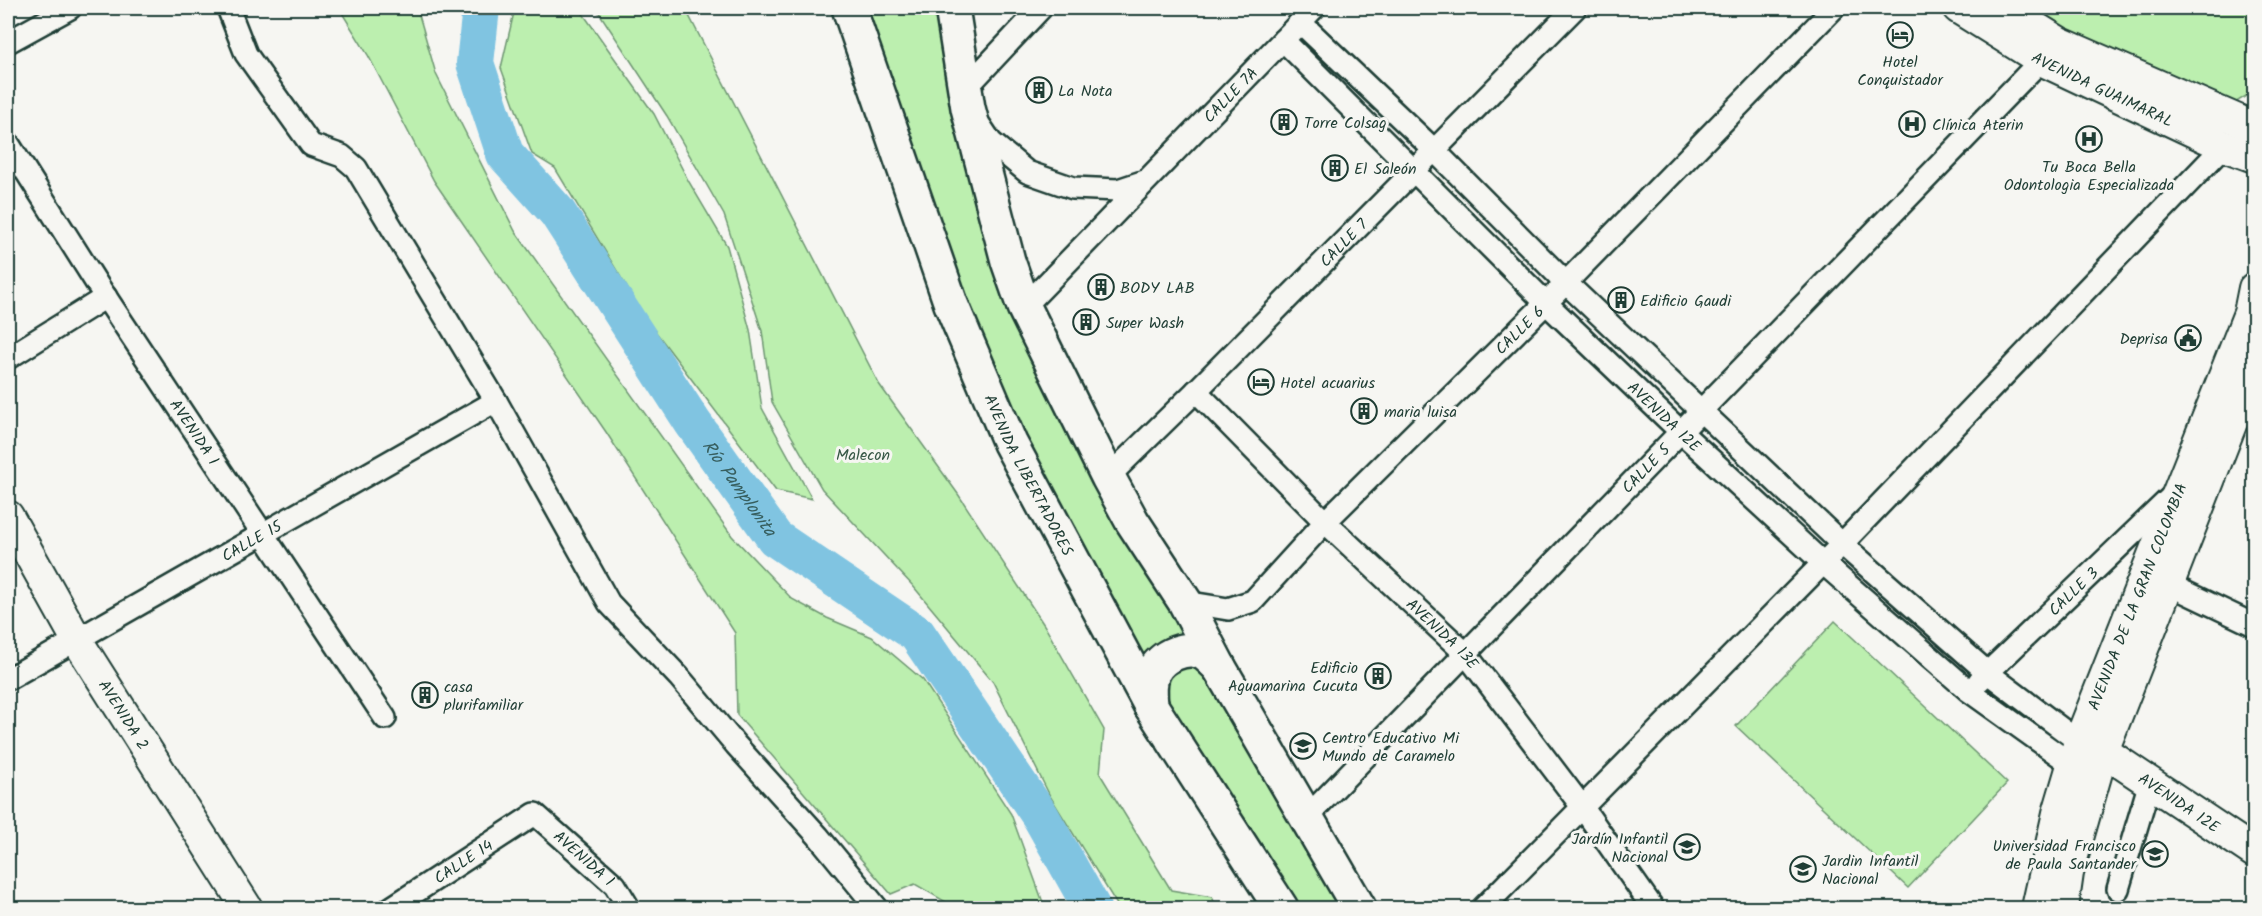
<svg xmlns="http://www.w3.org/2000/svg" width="2262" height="916" font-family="Kalam,sans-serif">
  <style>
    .green { fill: #bcefaf; stroke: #6e9672; stroke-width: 1.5 }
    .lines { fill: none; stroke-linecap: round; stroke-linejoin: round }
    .river { stroke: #80c4e1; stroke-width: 38 }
    .street-casing { stroke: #1f3d34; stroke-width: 26 }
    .secondary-casing { stroke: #1f3d34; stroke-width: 34 }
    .primary-casing { stroke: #1f3d34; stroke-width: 38 }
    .street { stroke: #f6f6f2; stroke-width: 21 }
    .secondary { stroke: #f6f6f2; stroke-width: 30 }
    .primary { stroke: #f6f6f2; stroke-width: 33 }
    .labels { text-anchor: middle; stroke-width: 6; stroke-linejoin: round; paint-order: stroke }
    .poi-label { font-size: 16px; fill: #1f3d34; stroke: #f6f6f2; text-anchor: start }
    .street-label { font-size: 16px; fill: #1f3d34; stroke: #f6f6f2 }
    .park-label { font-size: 16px; fill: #375846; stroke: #f6f6f2 }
    .water-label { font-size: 18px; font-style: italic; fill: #375f5f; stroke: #f6f6f2 }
  </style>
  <rect width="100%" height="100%" fill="#f6f6f2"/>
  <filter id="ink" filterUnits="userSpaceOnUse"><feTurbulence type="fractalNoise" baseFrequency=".0167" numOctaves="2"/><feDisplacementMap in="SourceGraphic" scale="12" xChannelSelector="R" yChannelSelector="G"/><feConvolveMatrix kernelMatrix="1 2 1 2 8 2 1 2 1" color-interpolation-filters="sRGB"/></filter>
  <g filter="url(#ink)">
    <path class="green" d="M339,8H417L436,74L515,231L732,536L792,599L827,618L872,637L923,680L1011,814L1045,908H956L915,884L891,894L737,715L735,633L606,432L434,181L368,55Z
      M515,8H579L654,114L689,182L727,246L750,330L762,408L812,499L776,491L646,319L555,168L532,154L501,68Z
      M596,8H685L879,384L958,494L1044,625L1104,730L1100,774L1171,890L1212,897L1217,908H1119L1050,796L993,682L913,586L822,489L772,402L762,331L724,215L667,116Z
      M854,8H943L1019,308L1205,650L1148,673L1015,442Z
      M2031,8H2254V91L2227,108L2075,36Z
      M1835,621L2007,783L1908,888L1736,726Z
      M1203,657L1351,908H1288L1156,706L1155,673Z"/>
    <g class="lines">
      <path class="river" id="s1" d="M481,8L475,63L505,154L557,212L693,423L775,538L917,634L1041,817L1092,908"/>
      <g class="street-casing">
        <g id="street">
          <path d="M228,8L246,54L311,145L342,156L356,168L496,401L609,603L679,677L736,745L818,836L877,908"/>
          <path d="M1300,22L1434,150L1566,283L1842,544L1988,673L2079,742"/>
          <path id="s2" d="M1283,40L1546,303L1681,432L1823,563L1969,691L2071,764"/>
          <path d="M8,42L70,8"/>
          <path d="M966,88L1041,8"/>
          <path d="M977,121L991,142L1027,172L1073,188L1118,190L1145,181"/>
          <path id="s3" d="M8,143L99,287L385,718"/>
          <path id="s4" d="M1024,307L1314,8"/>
          <path d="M8,358L106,297"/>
          <path id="s5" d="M1196,391L1325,522L1466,654L1583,808L1653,908"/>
          <path id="s6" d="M1108,477L1196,391L1575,8"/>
          <path d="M2168,584L2254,625"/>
          <path id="s7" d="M1185,602L1228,609L1253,601L1325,522L1546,303L1834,8"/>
          <path id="s8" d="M8,679L496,401"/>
          <path id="s9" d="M1979,681L2173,495"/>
          <path id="s10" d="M1307,817L2050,51"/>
          <path d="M2118,889L2150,782"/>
          <path id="s11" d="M391,908L535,814L615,885L629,908"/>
          <path d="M1483,908L1842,544L2224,146"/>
        </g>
      </g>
      <g class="secondary-casing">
        <g id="secondary">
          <path id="s12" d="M1958,8L2041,60L2224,146L2254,157"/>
          <path d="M2004,8L2059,42L2254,127"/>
          <path id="s13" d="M8,516L77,640L247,908"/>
          <path id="s14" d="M2103,751L2254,852"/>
          <path id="s15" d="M2037,908L2058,813L2079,742L2249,313L2254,288"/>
          <path d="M2063,908L2068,873L2103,751L2254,366"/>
        </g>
      </g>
      <g class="primary-casing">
        <g id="primary">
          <path id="s16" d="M849,8L951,304L1010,443L1151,706L1281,908"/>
          <path d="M952,8L968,108L1008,261L1024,307L1108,477L1132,521L1185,602L1219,667L1359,908"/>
          <path d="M1151,706C1150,695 1149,683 1153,673C1161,655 1188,644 1205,654C1210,658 1215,663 1219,667"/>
        </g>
      </g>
      <use href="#street" class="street"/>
      <use href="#secondary" class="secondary"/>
      <use href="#primary" class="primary"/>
    </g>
  </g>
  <defs>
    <g id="hotel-ring" transform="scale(1.35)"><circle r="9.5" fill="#f6f6f2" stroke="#1f3d34" stroke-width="1.5"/><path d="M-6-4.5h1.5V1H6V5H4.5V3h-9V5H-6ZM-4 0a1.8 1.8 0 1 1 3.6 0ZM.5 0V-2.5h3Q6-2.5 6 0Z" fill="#1f3d34"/></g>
    <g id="building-ring" transform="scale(1.35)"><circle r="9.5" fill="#f6f6f2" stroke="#1f3d34" stroke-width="1.5"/><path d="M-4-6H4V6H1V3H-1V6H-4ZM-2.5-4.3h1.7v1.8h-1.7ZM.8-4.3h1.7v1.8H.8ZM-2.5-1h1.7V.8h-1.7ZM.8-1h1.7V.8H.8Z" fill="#1f3d34"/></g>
    <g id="hospital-ring" transform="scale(1.35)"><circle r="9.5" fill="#f6f6f2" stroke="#1f3d34" stroke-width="1.5"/><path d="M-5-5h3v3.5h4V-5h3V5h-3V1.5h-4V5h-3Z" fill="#1f3d34"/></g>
    <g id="civic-ring" transform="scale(1.35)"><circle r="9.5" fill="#f6f6f2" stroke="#1f3d34" stroke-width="1.5"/><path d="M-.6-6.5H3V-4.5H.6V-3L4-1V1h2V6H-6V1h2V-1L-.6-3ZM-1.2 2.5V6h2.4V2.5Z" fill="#1f3d34"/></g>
    <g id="school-ring" transform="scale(1.35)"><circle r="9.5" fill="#f6f6f2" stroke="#1f3d34" stroke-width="1.5"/><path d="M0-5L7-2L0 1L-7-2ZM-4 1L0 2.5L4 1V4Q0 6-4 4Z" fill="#1f3d34"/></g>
    <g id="university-ring" transform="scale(1.35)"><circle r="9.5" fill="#f6f6f2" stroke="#1f3d34" stroke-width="1.5"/><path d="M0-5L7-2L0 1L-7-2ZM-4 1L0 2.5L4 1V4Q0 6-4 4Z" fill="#1f3d34"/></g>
  </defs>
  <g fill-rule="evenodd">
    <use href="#hotel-ring" x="1900" y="35"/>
    <use href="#building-ring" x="1039" y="90"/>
    <use href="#building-ring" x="1284" y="122"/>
    <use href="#hospital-ring" x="1912" y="124"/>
    <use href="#hospital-ring" x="2089" y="139"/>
    <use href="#building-ring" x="1335" y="168"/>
    <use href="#building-ring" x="1101" y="287"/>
    <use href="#building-ring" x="1621" y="300"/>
    <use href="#building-ring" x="1086" y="322"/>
    <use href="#civic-ring" x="2188" y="338"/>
    <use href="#hotel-ring" x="1261" y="382"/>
    <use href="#building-ring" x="1364" y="411"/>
    <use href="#building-ring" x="1378" y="676"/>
    <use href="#building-ring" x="425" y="695"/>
    <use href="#school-ring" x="1303" y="746"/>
    <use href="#school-ring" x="1687" y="847"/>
    <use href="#university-ring" x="2155" y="854"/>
    <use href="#school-ring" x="1803" y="869"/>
  </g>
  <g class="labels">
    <g class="poi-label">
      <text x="1900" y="67" text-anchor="middle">Hotel<tspan x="1900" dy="18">Conquistador</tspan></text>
      <text x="1058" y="96">La Nota</text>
      <text x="1304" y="128">Torre Colsag</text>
      <text x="1932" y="130">Clínica Aterin</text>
      <text x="2089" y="172" text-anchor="middle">Tu Boca Bella<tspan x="2089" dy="18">Odontologia Especializada</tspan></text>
      <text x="1354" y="174">El Saleón</text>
      <text x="1120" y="293">BODY LAB</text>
      <text x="1640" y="306">Edificio Gaudi</text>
      <text x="1106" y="328">Super Wash</text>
      <text x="2168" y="344" text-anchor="end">Deprisa</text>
      <text x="1280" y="388">Hotel acuarius</text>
      <text x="1384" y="417">maria luisa</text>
      <text x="1358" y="673" text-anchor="end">Edificio<tspan x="1358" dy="18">Aguamarina Cucuta</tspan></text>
      <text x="444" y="692">casa<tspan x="444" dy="18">plurifamiliar</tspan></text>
      <text x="1322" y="743">Centro Educativo Mi<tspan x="1322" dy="18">Mundo de Caramelo</tspan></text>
      <text x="1668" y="844" text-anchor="end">Jardín Infantil<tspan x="1668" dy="18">Nacional</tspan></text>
      <text x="2136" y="851" text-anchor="end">Universidad Francisco<tspan x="2136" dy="18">de Paula Santander</tspan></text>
      <text x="1822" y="866">Jardin Infantil<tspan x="1822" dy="18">Nacional</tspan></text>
    </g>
    <g class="street-label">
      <text dy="6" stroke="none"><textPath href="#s12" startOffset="166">AVENIDA GUAIMARAL</textPath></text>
      <text dy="6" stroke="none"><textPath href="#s4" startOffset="296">CALLE 7A</textPath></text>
      <text dy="6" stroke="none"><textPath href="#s6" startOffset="332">CALLE 7</textPath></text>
      <text dy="6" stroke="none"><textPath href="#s7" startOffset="450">CALLE 6</textPath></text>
      <text dy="6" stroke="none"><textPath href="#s2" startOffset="536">AVENIDA 12E</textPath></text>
      <text dy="6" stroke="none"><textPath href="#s3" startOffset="344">AVENIDA 1</textPath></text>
      <text dy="6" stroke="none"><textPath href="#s10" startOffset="486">CALLE 5</textPath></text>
      <text dy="6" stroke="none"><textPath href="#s16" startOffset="501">AVENIDA LIBERTADORES</textPath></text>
      <text dy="6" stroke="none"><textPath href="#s8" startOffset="280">CALLE 15</textPath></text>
      <text dy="6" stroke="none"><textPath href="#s9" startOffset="130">CALLE 3</textPath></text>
      <text dy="6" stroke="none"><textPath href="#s15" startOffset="328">AVENIDA DE LA GRAN COLOMBIA</textPath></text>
      <text dy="6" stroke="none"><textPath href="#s5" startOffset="346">AVENIDA 13E</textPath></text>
      <text dy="6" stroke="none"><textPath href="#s13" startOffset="230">AVENIDA 2</textPath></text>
      <text dy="6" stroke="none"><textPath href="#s14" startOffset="92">AVENIDA 12E</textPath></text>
      <text dy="6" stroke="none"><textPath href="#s11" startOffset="238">AVENIDA 1</textPath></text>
      <text dy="6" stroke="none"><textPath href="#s11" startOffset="86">CALLE 14</textPath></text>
    </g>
    <g class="park-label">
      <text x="863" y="460">Malecon</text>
    </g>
    <g class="water-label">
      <text dy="6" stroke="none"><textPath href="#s1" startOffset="560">Río Pamplonita</textPath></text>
    </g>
  </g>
  <rect width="2262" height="916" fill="none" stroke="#f6f6f2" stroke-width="30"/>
  <rect x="15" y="15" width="2232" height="886" fill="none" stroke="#1f3d34" stroke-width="2" filter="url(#ink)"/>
</svg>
